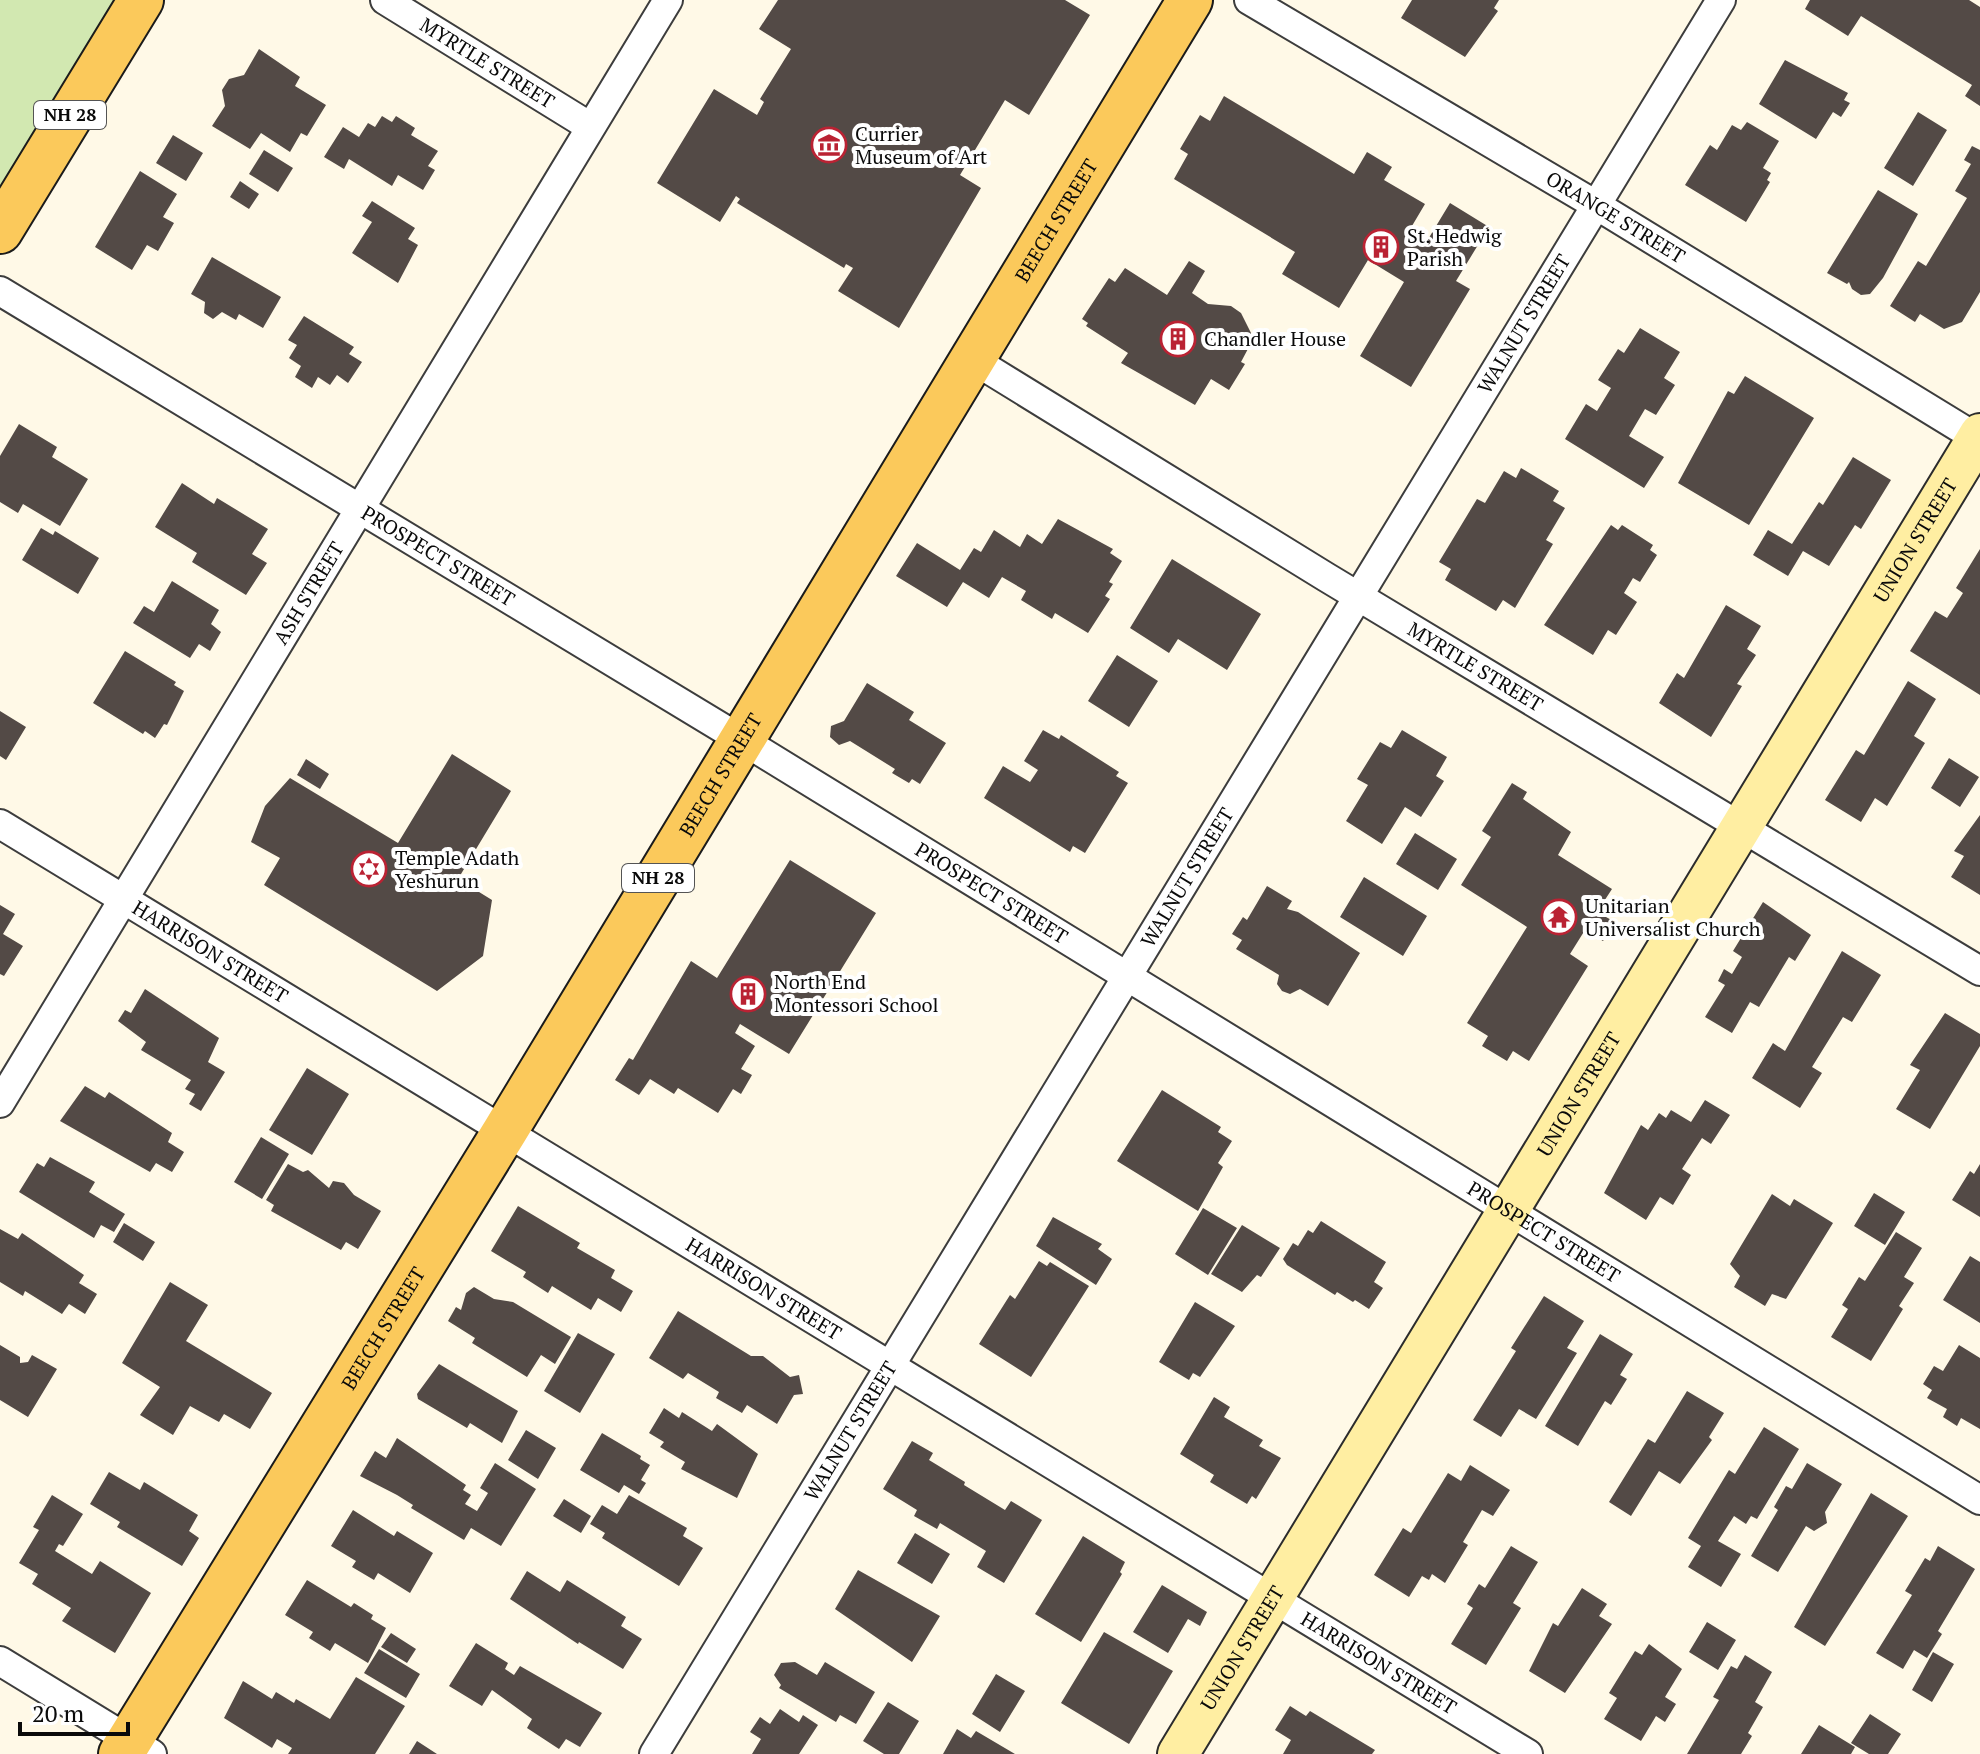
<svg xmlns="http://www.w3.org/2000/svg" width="1980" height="1754" font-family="'PT Serif',serif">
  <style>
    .green { fill: #d2e8b1 }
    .building { fill: #534a46 }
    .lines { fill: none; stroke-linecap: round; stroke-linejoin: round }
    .street-casing { stroke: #3d3d3d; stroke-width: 32 }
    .secondary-casing { stroke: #2c2c2c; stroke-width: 44 }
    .primary-casing { stroke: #1b1b1b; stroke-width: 48 }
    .street { stroke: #fff; stroke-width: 28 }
    .secondary { stroke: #ffeea2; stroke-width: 40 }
    .primary { stroke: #fbc95b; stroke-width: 44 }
    .labels { text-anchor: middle; stroke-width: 8; stroke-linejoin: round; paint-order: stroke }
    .shield { fill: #fff; stroke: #545454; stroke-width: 2 }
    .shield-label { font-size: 18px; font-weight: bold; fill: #0a0a0a }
    .street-label { font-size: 20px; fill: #0a0a0a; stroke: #fff }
    .poi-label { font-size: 20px; fill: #0a0a0a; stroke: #fff; text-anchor: start }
  </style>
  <rect width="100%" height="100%" fill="#fff9e7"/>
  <path class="green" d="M0,0H141L0,231Z"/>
  <path class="building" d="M778,0H1065L1090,15L1029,115L1005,100L960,175L981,188L899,328L838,291L853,268L846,264L844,268L737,203L740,199L736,196L720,222L657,183L714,89L757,115L764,102L760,99L791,49L759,29Z
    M1412,0H1499L1494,8L1498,11L1465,57L1401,18Z
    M1810,0H1969L1980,7V106L1965,96L1972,85L1861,16L1848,36L1805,9Z
    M259,49L300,77L295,86L326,105L307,136L301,133L290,152L261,133L250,149L212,126L225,106L222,90L229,79L244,75Z
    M1785,60L1848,93L1844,100L1850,103L1841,117L1833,112L1816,139L1759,104Z
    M1224,96L1354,174L1367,152L1392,167L1384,180L1425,204L1409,231L1427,241L1450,203L1489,227L1456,281L1470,289L1411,387L1360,356L1404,282L1368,260L1339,308L1282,274L1295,252L1174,179L1188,154L1180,149L1200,115L1210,121Z
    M1918,112L1947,130L1913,186L1884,168Z
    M382,116L392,122L396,116L415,128L411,135L438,151L428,166L435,170L423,190L398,175L392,186L349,159L344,169L324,157L343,127L359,137L368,123L375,127Z
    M1747,122L1779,141L1763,168L1771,173L1767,180L1770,182L1746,222L1685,185L1710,145L1717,150L1732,125L1741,130Z
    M173,135L203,153L186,181L156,163Z
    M1972,146L1980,150V292L1962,322L1944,329L1920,314L1915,322L1890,306L1918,261L1926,266L1967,198L1955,191L1971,164L1964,160Z
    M264,150L293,168L278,192L249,174Z
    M140,171L177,194L163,217L174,223L158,251L147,245L132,270L95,247Z
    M240,181L259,194L249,209L230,197Z
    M1878,190L1918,214L1883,278L1870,294L1861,295L1852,289L1849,282L1847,284L1827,273Z
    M372,201L415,228L408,239L418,245L398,283L352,253L372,222L362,216Z
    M212,257L281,297L263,328L239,314L236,320L222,312L213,319L204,313L205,302L191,294Z
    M1189,261L1205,271L1192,293L1208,304L1231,306L1241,313L1251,333L1250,345L1241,362L1245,364L1229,390L1211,379L1195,405L1121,363L1128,353L1086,326L1088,323L1082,319L1109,278L1115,282L1125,268L1167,295Z
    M304,316L354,347L349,354L362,362L348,383L337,375L330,385L318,377L312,388L295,377L301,366L289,358L297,345L288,340Z
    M1640,328L1680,352L1664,378L1675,385L1656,415L1645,409L1629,436L1664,457L1644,488L1565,439L1586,404L1597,411L1611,388L1598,380L1618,349L1624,353Z
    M1745,376L1814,418L1749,525L1678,483L1728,391L1734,394Z
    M19,424L57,447L52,457L88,479L60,526L23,504L18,513L0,502V456Z
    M1853,457L1891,480L1861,529L1855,525L1829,566L1803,551L1788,576L1753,555L1768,530L1792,544L1819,502L1823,505Z
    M1521,468L1559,491L1553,501L1565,508L1546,540L1553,544L1515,608L1503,600L1496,611L1445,580L1451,569L1439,562L1477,499L1485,503L1504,471L1516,478Z
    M182,483L214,504L217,498L268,529L252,554L267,563L246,595L192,562L197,553L155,527Z
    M1058,519L1113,549L1110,553L1122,561L1109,582L1113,584L1105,596L1110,599L1088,633L1055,613L1052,619L1021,600L1026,591L1002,577L989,598L963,582L947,607L896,576L917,543L960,570L974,548L981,552L994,530L1020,547L1027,534L1042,544Z
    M1611,525L1618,530L1622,525L1653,545L1650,550L1657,555L1640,582L1633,578L1624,593L1637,602L1616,635L1608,630L1593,655L1544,625Z
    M41,528L53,535L55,531L99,558L78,594L22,560Z
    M1980,549V695L1910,651L1935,611L1947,618L1963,593L1956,588Z
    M1172,559L1261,614L1227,670L1178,639L1169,653L1130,628Z
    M172,581L219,610L211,624L221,632L210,651L199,644L190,658L133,623L144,606L154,612Z
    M1726,605L1761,626L1747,649L1756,655L1737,684L1742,686L1711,737L1659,703L1677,673L1684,678Z
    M125,651L176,682L174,685L184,691L167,725L164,724L155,738L145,731L143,734L93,703Z
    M1117,655L1158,681L1129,727L1088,701Z
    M1908,681L1936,699L1914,736L1925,743L1887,806L1875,798L1861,822L1825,800L1856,750L1864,755Z
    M867,683L914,712L909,720L946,743L920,784L912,779L909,783L892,773L895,769L850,741L839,745L830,737L831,726L844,721Z
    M0,711L26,727L6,760L0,756Z
    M1043,730L1059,739L1061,735L1119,772L1116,776L1128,783L1085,853L1073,846L1070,852L984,798L1003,766L1030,782L1038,770L1024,761Z
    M1402,730L1447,757L1436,776L1444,781L1421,817L1405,807L1382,844L1346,821L1368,785L1357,779L1380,742L1391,748Z
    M452,754L511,791L458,879L492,900L483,956L437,991L264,885L280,858L251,842L265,806L290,778L398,843Z
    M1949,758L1979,777L1960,807L1931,788Z
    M306,759L329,774L320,789L297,775Z
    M1512,783L1527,792L1523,799L1571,832L1558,855L1612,889L1597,912L1615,922L1603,941L1585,930L1570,954L1588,966L1529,1061L1513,1051L1507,1061L1482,1046L1488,1036L1467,1023L1527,927L1461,885L1491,837L1482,831Z
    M1980,815V895L1951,877L1964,856L1954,851Z
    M1415,833L1457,859L1438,890L1396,864Z
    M790,860L876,913L789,1054L740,1024L735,1033L755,1046L741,1069L752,1075L741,1094L733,1089L718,1113L678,1088L674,1094L650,1079L639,1095L615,1080L629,1058L633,1060L691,961L717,978Z
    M1364,877L1427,916L1403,956L1340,917Z
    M1267,886L1292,901L1287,909L1298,912L1360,953L1328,1006L1300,989L1290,994L1282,991L1277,984L1279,975L1236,949L1242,940L1232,934L1243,917L1247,920Z
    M1763,902L1811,935L1795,961L1789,957L1759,1007L1750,1002L1732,1033L1705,1017L1725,985L1718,981L1724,969L1732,974L1742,957L1733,951Z
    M0,905L15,914L3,934L23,946L4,976L0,974Z
    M1842,951L1881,975L1852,1022L1843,1017L1812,1067L1822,1073L1800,1108L1752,1078L1773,1043L1785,1051Z
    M145,989L219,1038L208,1062L225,1072L201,1111L189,1104L195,1094L185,1089L191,1080L141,1050L146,1042L118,1021L125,1010L131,1013Z
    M1945,1013L1980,1034V1046L1930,1129L1896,1109L1920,1070L1910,1065Z
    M307,1068L349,1094L312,1155L269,1130Z
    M85,1086L105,1098L109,1092L172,1133L168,1142L184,1152L172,1172L156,1163L150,1172L60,1121Z
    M1162,1090L1221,1127L1218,1132L1232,1141L1218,1163L1223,1167L1198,1211L1117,1161Z
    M1705,1100L1730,1115L1711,1144L1702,1138L1682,1169L1691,1175L1673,1205L1660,1197L1646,1220L1604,1193L1641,1125L1648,1130L1659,1113L1666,1118L1671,1110L1691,1122Z
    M261,1137L289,1154L262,1199L234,1182Z
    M50,1157L95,1182L89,1192L125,1214L114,1232L101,1225L94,1238L19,1192L37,1163L44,1167Z
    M288,1164L303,1172L308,1170L329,1188L333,1181L344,1183L354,1195L381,1211L358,1249L346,1242L341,1250L271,1211L274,1205L266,1200Z
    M1980,1164V1217L1952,1200L1970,1171L1974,1174Z
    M1874,1193L1905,1212L1885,1245L1854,1226Z
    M1772,1194L1790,1206L1794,1199L1833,1223L1786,1299L1772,1294L1765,1306L1734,1287L1740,1276L1730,1264Z
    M518,1206L580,1243L577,1248L615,1270L611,1278L633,1291L621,1312L598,1298L591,1310L552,1286L548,1293L523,1277L526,1272L491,1251Z
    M1203,1208L1237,1228L1208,1275L1175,1254Z
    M1053,1217L1102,1244L1098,1249L1112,1259L1096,1285L1036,1246Z
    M1321,1221L1386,1262L1374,1282L1383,1288L1369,1309L1355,1300L1353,1302L1337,1292L1335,1295L1287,1265L1283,1259L1293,1243L1298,1246L1308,1230L1313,1233Z
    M124,1223L155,1242L143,1261L113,1242Z
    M1242,1225L1280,1248L1261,1277L1257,1275L1242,1292L1211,1274Z
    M0,1229L18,1239L22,1233L84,1275L79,1283L97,1294L85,1314L69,1304L62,1314L25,1291L23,1296L0,1282Z
    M1896,1232L1922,1248L1904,1277L1914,1283L1899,1306L1903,1309L1871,1361L1831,1337L1848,1309L1842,1305L1859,1277L1865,1281Z
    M1970,1256L1980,1262V1323L1943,1300Z
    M1039,1261L1047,1266L1050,1262L1089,1286L1031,1377L979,1344L1010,1295L1015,1299Z
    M170,1282L208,1305L186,1341L272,1393L250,1429L224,1414L219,1422L190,1406L173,1435L140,1415L160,1387L122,1363Z
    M474,1287L494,1299L513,1302L571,1337L555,1364L541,1355L527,1377L472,1343L475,1338L448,1321L456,1307L461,1310L466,1293Z
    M1544,1296L1584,1321L1567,1348L1577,1353L1536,1419L1519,1409L1501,1437L1473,1420L1516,1351L1511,1348Z
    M1195,1302L1235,1326L1200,1377L1193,1373L1189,1380L1159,1362Z
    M678,1311L751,1356H763L790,1377L799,1375L803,1394L794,1395L777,1424L747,1405L742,1413L716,1398L719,1392L688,1373L683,1379L649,1358Z
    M578,1333L615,1354L580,1413L544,1391Z
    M1600,1334L1633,1354L1620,1375L1627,1379L1611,1405L1605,1401L1578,1446L1545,1426Z
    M0,1345L20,1357V1363L28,1362L32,1355L57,1369L28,1417L0,1400Z
    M1959,1345L1980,1358V1429L1961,1418L1957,1426L1943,1417L1947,1409L1927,1398L1932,1390L1923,1384L1934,1366L1943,1371Z
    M439,1364L518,1411L502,1443L470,1423L467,1428L418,1399L417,1394Z
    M1687,1391L1724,1413L1709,1437L1712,1440L1680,1484L1659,1471L1631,1516L1609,1502L1648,1439L1655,1443Z
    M1214,1397L1230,1407L1224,1417L1263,1440L1259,1446L1281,1458L1256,1499L1252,1496L1247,1504L1210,1482L1214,1475L1180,1454Z
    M664,1408L679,1418L682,1412L712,1431L717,1424L758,1454L737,1498L681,1469L685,1462L660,1447L664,1442L649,1433Z
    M1764,1427L1799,1449L1757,1519L1751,1516L1746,1524L1734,1516L1718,1541L1741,1554L1721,1587L1688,1567L1701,1546L1688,1538L1729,1470L1735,1474Z
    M526,1430L556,1448L538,1479L508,1460Z
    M602,1433L641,1456L640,1459L650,1465L641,1480L646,1483L639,1494L624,1485L619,1493L580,1470Z
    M397,1438L466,1485L463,1490L471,1495L465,1504L477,1511L488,1493L480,1488L495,1463L536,1489L501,1546L471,1528L464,1540L411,1508L413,1505L397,1495L360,1476L375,1451L386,1458Z
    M912,1441L933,1453L929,1460L965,1482L964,1485L1005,1510L1011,1501L1042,1520L1004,1583L977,1567L986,1551L940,1523L937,1529L914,1516L917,1510L883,1489Z
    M1807,1463L1842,1484L1825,1512L1827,1523L1814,1531L1806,1526L1778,1572L1751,1556L1778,1510L1774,1507L1786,1486L1792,1489Z
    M1470,1465L1510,1490L1493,1516L1482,1510L1463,1542L1468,1545L1445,1583L1432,1574L1429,1580L1422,1576L1409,1597L1374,1575L1403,1528L1411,1533L1448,1473L1461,1481Z
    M109,1472L140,1490L144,1482L198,1515L189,1531L199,1538L182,1566L117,1527L120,1522L90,1504Z
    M1871,1493L1908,1516L1825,1646L1794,1627Z
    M52,1495L83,1514L63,1546L59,1544L55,1551L92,1574L100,1561L151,1593L115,1653L62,1621L71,1608L32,1584L38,1574L19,1563L39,1530L33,1527Z
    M629,1495L687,1528L683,1536L703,1548L679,1586L602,1538L605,1533L590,1524L602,1505L617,1514Z
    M564,1499L591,1516L581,1533L553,1516Z
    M353,1510L394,1536L397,1531L433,1553L410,1593L378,1573L374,1580L352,1567L356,1561L331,1546Z
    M915,1533L950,1554L932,1584L897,1563Z
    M1083,1536L1125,1562L1120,1572L1122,1574L1081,1642L1035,1614Z
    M1511,1546L1538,1562L1513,1603L1521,1608L1486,1665L1451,1644L1473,1608L1467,1604L1479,1584L1485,1588Z
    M1938,1546L1975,1569L1938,1631L1942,1634L1927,1658L1914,1650L1903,1669L1876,1653L1912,1595L1905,1591L1925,1558L1930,1561Z
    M858,1570L940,1616L912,1662L835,1609Z
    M527,1571L560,1592L567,1580L626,1617L621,1626L642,1639L623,1669L579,1642L578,1644L510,1599Z
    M307,1580L351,1607L354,1603L373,1615L371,1619L386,1628L368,1663L335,1643L330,1651L309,1638L313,1632L285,1615Z
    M1162,1585L1207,1612L1200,1626L1188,1619L1168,1653L1133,1632Z
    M1582,1588L1607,1604L1599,1616L1612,1624L1565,1693L1529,1671L1553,1623L1558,1626Z
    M1707,1622L1736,1640L1718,1670L1689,1652Z
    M1104,1632L1173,1671L1129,1744L1061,1703Z
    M391,1633L416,1649L407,1663L381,1647Z
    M476,1643L508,1663L505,1669L514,1675L520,1666L602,1713L580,1747L566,1739L559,1749L527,1728L532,1719L492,1690L482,1706L449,1686Z
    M1649,1644L1682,1669L1665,1697L1676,1704L1665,1722L1656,1716L1641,1741L1604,1719L1617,1698L1609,1693L1635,1651L1642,1655Z
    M379,1649L420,1674L406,1698L364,1673Z
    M1933,1652L1954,1664L1932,1702L1912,1690Z
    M1745,1655L1772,1672L1755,1702L1763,1707L1748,1733L1752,1736L1741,1754H1687L1719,1700L1713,1697L1731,1666L1737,1669Z
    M795,1662L817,1675L825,1662L875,1692L856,1724L840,1715L836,1722L779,1688L781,1685L774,1675L781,1663Z
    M996,1674L1025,1691L1000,1732L972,1714Z
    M356,1677L405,1706L375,1754H288L292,1748L277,1739L272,1748L224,1718L243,1681L272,1699L276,1692L294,1703L296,1699L330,1719Z
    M888,1702L919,1721L899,1754H884L863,1741Z
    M1290,1706L1306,1716L1310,1711L1375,1750L1372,1754H1283L1291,1740L1275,1730Z
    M780,1709L799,1722L803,1715L818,1725L799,1754H752L761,1739L750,1732L760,1717L770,1724Z
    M1870,1714L1901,1734L1888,1754H1869L1851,1743Z
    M1819,1725L1855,1747L1851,1754H1801Z
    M957,1729L971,1738L976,1731L1015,1754H943Z
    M417,1741L437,1754H409Z"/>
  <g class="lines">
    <g class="street-casing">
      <g id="street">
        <path id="s1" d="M385,0L589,126"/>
        <path id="s2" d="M1249,0L1596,205L1980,440"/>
        <path id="s3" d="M0,291L742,740L1980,1500"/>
        <path id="s4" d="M972,359L1326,577L1980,971"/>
        <path id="s5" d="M0,824L1528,1754"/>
        <path id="s6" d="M0,1103L668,0"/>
        <path d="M0,1661L152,1754"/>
        <path id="s7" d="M654,1754L1721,0"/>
      </g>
    </g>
    <g class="secondary-casing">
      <g id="secondary">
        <path id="s8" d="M1178,1754L1980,434"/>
      </g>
    </g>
    <g class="primary-casing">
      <g id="primary">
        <path d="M0,231L141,0"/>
        <path id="s9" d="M121,1754L505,1131L1190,0"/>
      </g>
    </g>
    <use href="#street" class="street"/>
    <use href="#secondary" class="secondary"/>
    <use href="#primary" class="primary"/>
  </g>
  <defs>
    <g id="museum-ring" transform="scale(1.8)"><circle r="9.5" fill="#fff" stroke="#ba2233" stroke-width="1.5"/><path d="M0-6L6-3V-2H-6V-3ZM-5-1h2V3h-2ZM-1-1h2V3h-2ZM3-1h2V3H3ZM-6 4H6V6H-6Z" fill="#ba2233"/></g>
    <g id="building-ring" transform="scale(1.8)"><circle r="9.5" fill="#fff" stroke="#ba2233" stroke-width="1.5"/><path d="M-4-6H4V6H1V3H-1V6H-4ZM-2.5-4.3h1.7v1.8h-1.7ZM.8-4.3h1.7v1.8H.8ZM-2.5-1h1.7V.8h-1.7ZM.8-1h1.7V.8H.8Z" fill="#ba2233"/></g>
    <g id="synagogue-ring" transform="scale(1.8)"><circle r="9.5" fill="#fff" stroke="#ba2233" stroke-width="1.5"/><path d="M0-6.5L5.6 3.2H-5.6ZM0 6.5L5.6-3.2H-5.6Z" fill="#ba2233"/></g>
    <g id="temple-ring" transform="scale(1.8)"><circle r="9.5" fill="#fff" stroke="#ba2233" stroke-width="1.5"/><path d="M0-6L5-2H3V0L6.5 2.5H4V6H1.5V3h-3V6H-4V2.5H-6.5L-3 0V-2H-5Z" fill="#ba2233"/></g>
  </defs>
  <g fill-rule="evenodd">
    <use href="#museum-ring" x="829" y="145"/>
    <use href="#building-ring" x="1381" y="247"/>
    <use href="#building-ring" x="1178" y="339"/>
    <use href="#synagogue-ring" x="369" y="869"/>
    <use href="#temple-ring" x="1559" y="917"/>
    <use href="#building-ring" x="748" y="994"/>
  </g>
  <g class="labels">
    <g class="shield">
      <rect x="34" y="101" width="72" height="28" rx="6"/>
      <rect x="622" y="864" width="72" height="28" rx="6"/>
    </g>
    <g class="shield-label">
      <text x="70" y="121">NH 28</text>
      <text x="658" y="884">NH 28</text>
    </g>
    <g class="street-label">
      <text dy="7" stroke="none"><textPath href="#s1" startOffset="120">MYRTLE STREET</textPath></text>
      <text dy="7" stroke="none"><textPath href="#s2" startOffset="426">ORANGE STREET</textPath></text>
      <text dy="7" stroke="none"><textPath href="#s9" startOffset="1796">BEECH STREET</textPath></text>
      <text dy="7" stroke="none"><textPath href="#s7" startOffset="1674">WALNUT STREET</textPath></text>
      <text dy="7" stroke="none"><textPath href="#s8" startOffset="1420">UNION STREET</textPath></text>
      <text dy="7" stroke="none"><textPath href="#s3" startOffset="512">PROSPECT STREET</textPath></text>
      <text dy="7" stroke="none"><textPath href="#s6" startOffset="596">ASH STREET</textPath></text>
      <text dy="7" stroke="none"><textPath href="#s4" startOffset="590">MYRTLE STREET</textPath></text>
      <text dy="7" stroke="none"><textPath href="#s9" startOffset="1148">BEECH STREET</textPath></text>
      <text dy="7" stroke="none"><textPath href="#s7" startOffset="1026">WALNUT STREET</textPath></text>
      <text dy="7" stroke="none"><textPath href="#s3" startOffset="1160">PROSPECT STREET</textPath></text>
      <text dy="7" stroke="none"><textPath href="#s5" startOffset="246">HARRISON STREET</textPath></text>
      <text dy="7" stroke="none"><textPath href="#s8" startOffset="772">UNION STREET</textPath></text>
      <text dy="7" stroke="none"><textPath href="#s3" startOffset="1808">PROSPECT STREET</textPath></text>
      <text dy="7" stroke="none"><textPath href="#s5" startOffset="894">HARRISON STREET</textPath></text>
      <text dy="7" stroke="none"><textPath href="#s9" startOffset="500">BEECH STREET</textPath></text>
      <text dy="7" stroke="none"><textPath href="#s7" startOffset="378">WALNUT STREET</textPath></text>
      <text dy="7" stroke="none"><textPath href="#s8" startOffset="124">UNION STREET</textPath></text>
      <text dy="7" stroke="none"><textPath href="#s5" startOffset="1614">HARRISON STREET</textPath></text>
    </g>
    <g class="poi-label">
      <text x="855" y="141">Currier<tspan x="855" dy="23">Museum of Art</tspan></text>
      <text x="1407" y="243">St. Hedwig<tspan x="1407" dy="23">Parish</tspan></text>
      <text x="1204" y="346">Chandler House</text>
      <text x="395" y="865">Temple Adath<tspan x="395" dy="23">Yeshurun</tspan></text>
      <text x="1585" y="913">Unitarian<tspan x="1585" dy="23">Universalist Church</tspan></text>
      <text x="774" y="989">North End<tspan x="774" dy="23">Montessori School</tspan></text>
    </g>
  </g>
  <path d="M20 1722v12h108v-12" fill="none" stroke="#0a0a0a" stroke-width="4"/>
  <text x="32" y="1722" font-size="24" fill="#0a0a0a" stroke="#ffffff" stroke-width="6" paint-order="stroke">20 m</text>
</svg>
